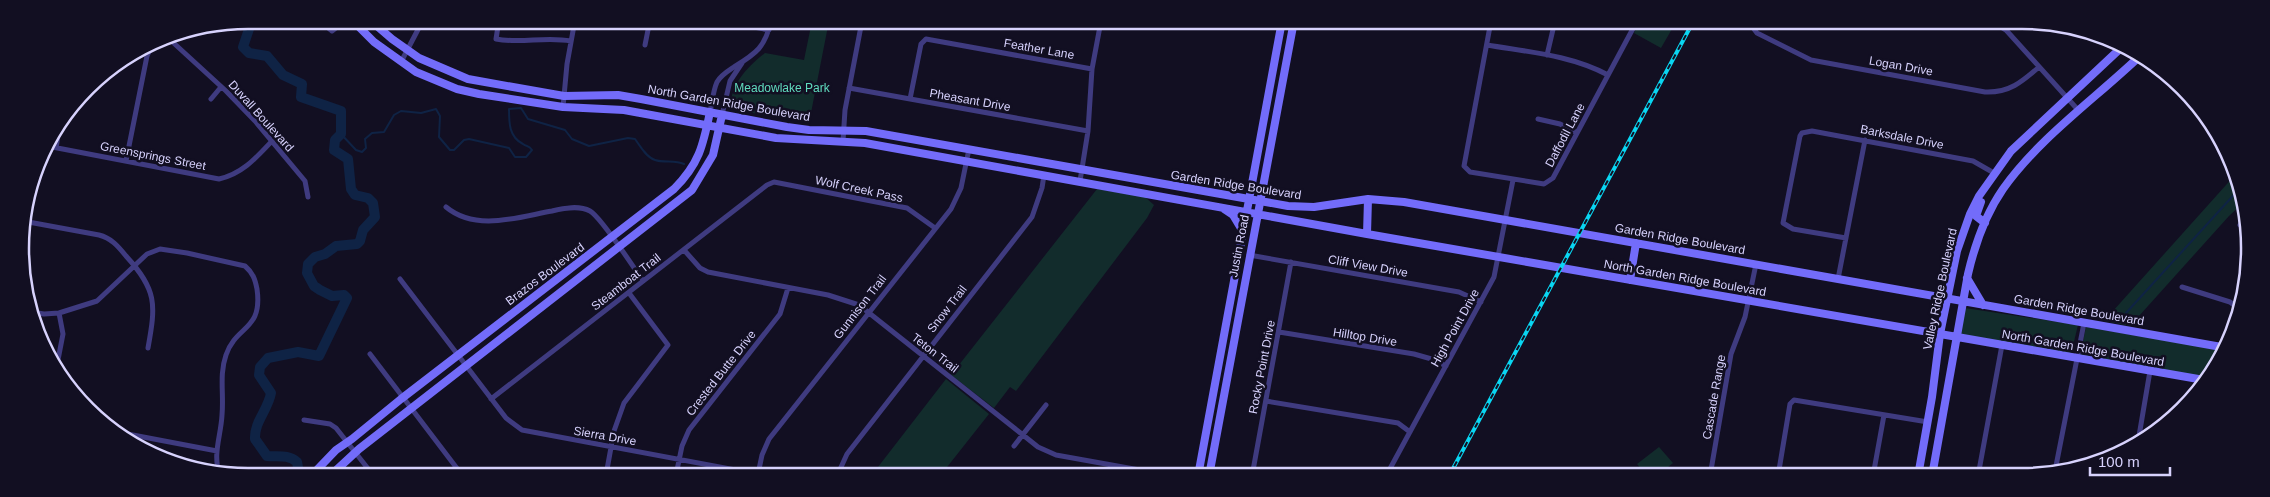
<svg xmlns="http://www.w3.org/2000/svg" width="2270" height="497" font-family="Arial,sans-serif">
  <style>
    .green { fill: #122c2c }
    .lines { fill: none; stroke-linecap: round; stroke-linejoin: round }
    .stream { stroke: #0f2345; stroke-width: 2 }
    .river { stroke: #0f2345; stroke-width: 10 }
    .minor { stroke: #3f3b80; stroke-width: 5 }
    .secondary { stroke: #736cfa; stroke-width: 8 }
    .rail-casing { stroke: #09d6f2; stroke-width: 4 }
    .rail { stroke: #120f22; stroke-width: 2; stroke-dasharray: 5.5; stroke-linecap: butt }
    .labels { text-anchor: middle; stroke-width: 5; stroke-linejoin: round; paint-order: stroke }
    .street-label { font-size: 12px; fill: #d7d2fd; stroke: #120f22 }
    .park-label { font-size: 12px; fill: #60dbbe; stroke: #120f22 }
    .rim { fill: none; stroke: #d7d2fd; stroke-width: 2.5 }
  </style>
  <rect width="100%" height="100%" fill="#120f22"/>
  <path class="green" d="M812,21H829L809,123L730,109C731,84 746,68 765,53L804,60Z
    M1640,21L1676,22L1661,48L1634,33Z
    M2235,175L2242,189L2243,203L2229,216L2130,326L2104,321Z
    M1097,189L1145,197L1154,205L1147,218L1016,391L1010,387L994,408L951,375Z
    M1965,308L2078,325L2071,354L1960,335Z
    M2086,327L2226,351L2206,378L2080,356Z
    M946,379L989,414L940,476H871Z
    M1659,447L1673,463L1657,476H1647L1637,464Z"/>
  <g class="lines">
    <path class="stream" d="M341,134L356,150L362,152L366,148L365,139L372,133L384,132L394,115L401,111L421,113L436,109L440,116L439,137L450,150H454L464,140L469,139L509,148L515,157H526L532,150C529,145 527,147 523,144C509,137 509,123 509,109L521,108L528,119L565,130L572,139L589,146L628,138L635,139C640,146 646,157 655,160C664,163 675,160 684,164
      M2126,313L2241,187"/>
    <path class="river" d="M252,20L243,47L249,53L267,56L283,75L302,84L301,97L341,111V134L335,140L334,150L348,159L351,189L355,195L368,198L373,203L375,217L363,230L360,241L357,244L336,246L325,254L315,257L308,264L307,273L314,286L320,290L332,296L344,295L347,298L319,356L298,352L268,358L260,367L259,375L271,393C268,410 254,422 255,439L267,456C278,457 288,454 297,462L299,473"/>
    <path class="minor" d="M327,20L326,26L332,31L346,20
      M499,20L496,39C521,44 545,36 571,41
      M722,21L769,30
      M1491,21L1464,166L1470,172L1544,184L1553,178L1637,21
      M1755,22L1754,29L1757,33L1811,60L1985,92C2009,93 2022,82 2039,67
      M1993,22L2006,30L2079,111
      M166,36L226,91L255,121L305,181L308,197
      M645,45L650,20
      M1487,45C1528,52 1571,55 1608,75
      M1547,55L1555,21
      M401,62L423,20
      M849,88L1088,131
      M211,99L221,87
      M910,99L921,44L926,39L1092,69
      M563,107L567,64L575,20
      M710,112C712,103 713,91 717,82C721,75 728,71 734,67C757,53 765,47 771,21
      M722,115L730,81L742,63
      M1538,119L1560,124L1577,133
      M843,141L845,110L862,21
      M47,146L219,179C242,174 256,158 272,141
      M56,148L59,129
      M126,161L147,56L153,43
      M1080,181L1088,131L1092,69L1101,21
      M446,207C476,232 518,217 552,211C564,208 579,205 590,211C601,217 634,268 643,281
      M23,221L99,235C111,238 118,246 126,256C157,290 156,304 148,348
      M2240,225L2245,228
      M1846,238L1793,229L1783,223L1800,136L1802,133L1812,131L1973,161L1994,173
      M684,250L700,268L708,272L828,295L859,305L1023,435L1038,447L1056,455L1173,476
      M1249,255L1459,292L1481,302
      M400,279L506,418L522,430L768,476
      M1838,279L1865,140
      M2182,287L2230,302L2239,309
      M31,312L44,314L59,313L97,301L147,254L160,249L187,253L245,266C253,273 255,279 257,289C263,331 236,325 226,355C219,375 224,394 222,415C221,436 212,455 220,475
      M1279,332L1414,354L1435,360L1446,366
      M370,354L462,475
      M57,365L63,334L59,313
      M491,399L767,185L774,182L907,208L935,228
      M1266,401L1398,423L1410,432
      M304,420L330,424L336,428L373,475
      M117,432L217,451
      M2138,442L2150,371
      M1014,446L1046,405
      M1253,469L1293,476
      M2055,471L2084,323
      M758,474L762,455L769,439L951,209L961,188L969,149
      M606,475L614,431L624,403L668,345L629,293
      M676,475L682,446L689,430L780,314L788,288
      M837,476L847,454L1032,217L1042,188L1044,175
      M1252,476L1291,262
      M1386,476L1494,277L1513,180
      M1710,476L1731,354L1745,317L1756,264
      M1778,476L1790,404L1794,400L1928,422
      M1873,476L1884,415
      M1978,476L2002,345"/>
    <path class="secondary" d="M352,20L374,42L416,72L457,89L479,94L563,107L624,110L776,138L865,143L1367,234L2204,380
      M370,20L392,39L419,58L468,79L564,96L618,95L641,99L787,127L809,130L866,131L1288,206L1314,207L1368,199L1404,202L2227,348
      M1981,202L1976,216L1985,223
      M1224,209L1233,215L1242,230
      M1367,234L1368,199
      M1967,278L1983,305
      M1630,280L1636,243
      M312,475L336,450L352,439L401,399L674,189C699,164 703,146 710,112
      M331,475L359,449L692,190L713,155L722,115
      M1198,476L1282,21
      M1209,476L1294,21
      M1918,476L1932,397L1940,334L1957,251L1970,214L1979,196L2011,151L2123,46
      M1932,476L1968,274C1975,244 1985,215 2003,189C2040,137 2095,99 2141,55"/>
    <g class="rail-casing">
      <path id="rail" d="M1449,476L1693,22"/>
    </g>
    <use href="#rail" class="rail"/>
  </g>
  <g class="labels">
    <g class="street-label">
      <text transform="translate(1039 49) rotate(10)" y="4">Feather Lane</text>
      <text transform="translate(1901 66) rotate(10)" y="4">Logan Drive</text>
      <text transform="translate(970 100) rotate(10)" y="4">Pheasant Drive</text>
      <text transform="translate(729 103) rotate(10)" y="4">North Garden Ridge Boulevard</text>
      <text transform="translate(261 116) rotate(48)" y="4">Duvall Boulevard</text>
      <text transform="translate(1565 135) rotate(-62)" y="4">Daffodil Lane</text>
      <text transform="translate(1902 137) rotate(11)" y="4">Barksdale Drive</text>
      <text transform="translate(153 156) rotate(11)" y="4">Greensprings Street</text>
      <text transform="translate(1236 185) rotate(9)" y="4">Garden Ridge Boulevard</text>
      <text transform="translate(859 189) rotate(12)" y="4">Wolf Creek Pass</text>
      <text transform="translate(1680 239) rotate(10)" y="4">Garden Ridge Boulevard</text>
      <text transform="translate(1239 246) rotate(-79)" y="4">Justin Road</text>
      <text transform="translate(1368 266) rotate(10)" y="4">Cliff View Drive</text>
      <text transform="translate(545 274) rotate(-37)" y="4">Brazos Boulevard</text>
      <text transform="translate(1685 278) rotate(10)" y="4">North Garden Ridge Boulevard</text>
      <text transform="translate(626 282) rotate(-38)" y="4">Steamboat Trail</text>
      <text transform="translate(1940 289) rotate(-78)" y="4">Valley Ridge Boulevard</text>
      <text transform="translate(860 307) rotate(-52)" y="4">Gunnison Trail</text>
      <text transform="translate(947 309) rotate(-52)" y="4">Snow Trail</text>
      <text transform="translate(2079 310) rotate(10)" y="4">Garden Ridge Boulevard</text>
      <text transform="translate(1455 328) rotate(-61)" y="4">High Point Drive</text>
      <text transform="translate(1365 337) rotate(9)" y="4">Hilltop Drive</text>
      <text transform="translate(2083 348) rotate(10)" y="4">North Garden Ridge Boulevard</text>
      <text transform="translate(935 353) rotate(38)" y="4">Teton Trail</text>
      <text transform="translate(1262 367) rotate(-79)" y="4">Rocky Point Drive</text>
      <text transform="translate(721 373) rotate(-52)" y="4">Crested Butte Drive</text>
      <text transform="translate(1714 397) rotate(-80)" y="4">Cascade Range</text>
      <text transform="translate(605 436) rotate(10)" y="4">Sierra Drive</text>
    </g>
    <g class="park-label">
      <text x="782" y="92">Meadowlake Park</text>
    </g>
  </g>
  <path d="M0 0H2270V497H0ZM248 29H2022A219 219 0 0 1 2241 248V249A219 219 0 0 1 2022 468H248A219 219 0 0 1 29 249V248A219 219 0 0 1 248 29Z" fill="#120f22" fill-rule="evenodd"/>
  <path class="rim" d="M248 29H2022A219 219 0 0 1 2241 248V249A219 219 0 0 1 2022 468H248A219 219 0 0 1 29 249V248A219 219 0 0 1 248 29Z"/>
  <path d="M2090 467v8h80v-8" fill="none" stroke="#d7d2fd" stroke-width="2.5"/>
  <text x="2098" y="467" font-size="15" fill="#d7d2fd" stroke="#120f22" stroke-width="4" paint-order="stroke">100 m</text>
</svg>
